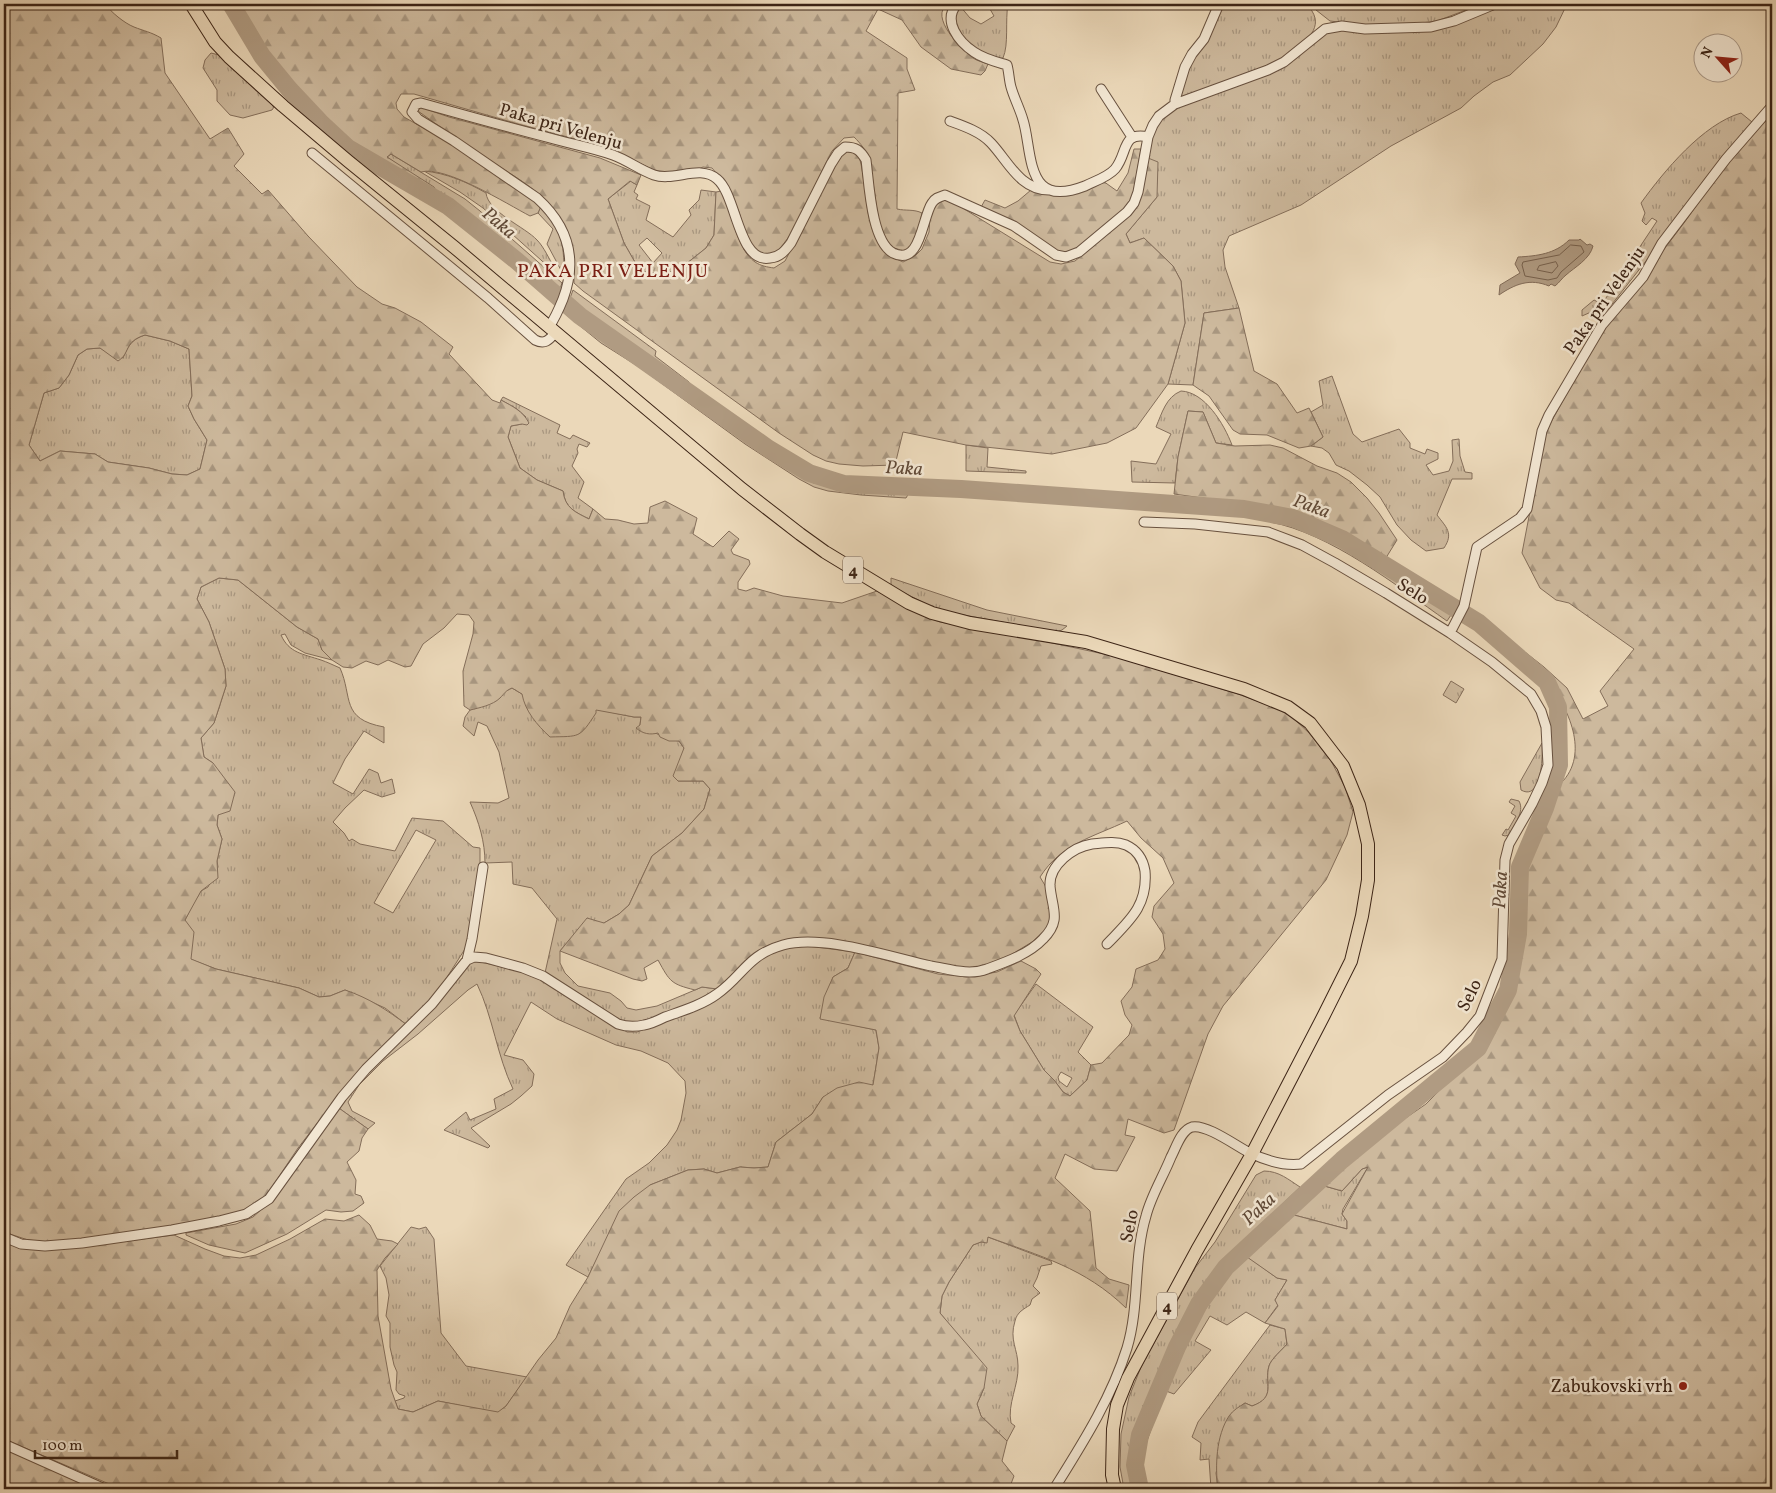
<svg xmlns="http://www.w3.org/2000/svg" width="1776" height="1493" font-family="Vollkorn,serif">
  <style>
    .grass { fill: url(#grass-tufts); stroke: #846e5a; fill-rule: evenodd }
    .forest { fill: url(#forest-firs); stroke: #846e5a; fill-rule: evenodd }
    .water { fill: #b09b82; stroke: #826b57 }
    .lines { fill: none; stroke-linecap: round; stroke-linejoin: round }
    .shore { stroke: #76604c; stroke-width: 1 }
    .river { stroke: #b09b82; stroke-width: 18 }
    .street-casing { stroke: #68513f; stroke-width: 11 }
    .primary-casing { stroke: #3c2416; stroke-width: 14 }
    .street { stroke: #f2e6d2; stroke-width: 9 }
    .primary { stroke: #ebd8b9; stroke-width: 12 }
    .poi-dot { fill: #8f2418; stroke: #f2e6d2; stroke-width: 2 }
    .labels { text-anchor: middle; stroke-width: 5; stroke-linejoin: round; paint-order: stroke }
    .shield { fill: #f2e6d2; stroke: #735e4e; stroke-width: 1 }
    .shield-label { font-size: 16px; font-weight: bold; fill: #3c2416 }
    .street-label { font-size: 18px; fill: #3c2416; stroke: #f2e6d2 }
    .poi-label { font-size: 18px; fill: #3c2416; stroke: #f2e6d2; text-anchor: end }
    .water-label { font-size: 19px; font-style: italic; fill: #5f4836; stroke: #f2e6d2 }
    .quarter-label { font-size: 20px; letter-spacing: 1px; fill: #7a1f14; stroke: #f2e6d2 }
  </style>
  <defs>
    <pattern id="grass-tufts" width="24" height="20" patternUnits="userSpaceOnUse" patternTransform="scale(1.25)"><rect width="24" height="20" fill="#cdb99d"/><path d="M3 7l-1-3M5 7V3M7 7l1-3M15 17l-1-3M17 17v-4M19 17l1-3" fill="none" stroke="#a8967f"/></pattern>
    <pattern id="forest-firs" width="22" height="20" patternUnits="userSpaceOnUse" patternTransform="scale(1.25)"><rect width="22" height="20" fill="#cdb99d"/><path d="M5 1l3.5 6h-7zM16 11l3.5 6h-7z" fill="#a8967f"/></pattern>
  </defs>
  <rect width="100%" height="100%" fill="#ebd8b9"/>
  <filter id="stains"><feTurbulence type="fractalNoise" baseFrequency=".004" numOctaves="4"/><feColorMatrix values="0 0 0 0 .2 0 0 0 0 .09 0 0 0 0 .02 0 0 0 .5 -.17"/></filter>
  <radialGradient id="worn" r=".72"><stop offset=".6" stop-color="#630" stop-opacity="0"/><stop offset="1" stop-color="#630" stop-opacity=".3"/></radialGradient>
  <path class="grass" d="M987,4H1008C1005,21 1009,44 1003,58L996,59L971,47L954,25L955,10L960,6L970,18L981,24L994,16Z
    M1221,4L1281,5L1307,4C1310,8 1314,13 1315,18C1319,35 1295,50 1284,59L1179,99L1182,82Z
    M1317,4H1482L1437,21L1413,24L1372,26L1330,21L1316,10L1314,5Z
    M1506,4H1567L1556,27L1543,44L1510,75L1493,82L1474,96L1461,108L1391,146L1301,205L1229,236L1223,250L1225,267L1239,308L1204,313L1193,385L1168,384L1185,323L1181,281L1173,266L1144,238L1130,243L1126,234L1157,197L1148,158L1149,142L1158,122L1175,106L1258,76L1328,31L1451,26Z
    M211,53L219,55L273,104L274,107L272,110L243,118L230,115L217,101V90L203,68L205,60Z
    M1741,113L1752,122L1704,180L1661,242L1601,318L1591,312L1582,316V310L1594,300L1602,304L1657,221L1652,218L1646,225L1642,221L1645,213L1641,203C1664,171 1703,124 1741,113Z
    M391,154L465,199L480,211L562,283L559,292L500,238L478,221L434,194L436,191L387,157Z
    M424,171C446,173 467,182 486,193C488,212 525,227 537,240C544,247 549,259 554,267L551,269L483,208L460,192Z
    M631,181L637,185L634,192L638,195L636,199L650,206L646,220L673,237L691,215L689,210L699,200L701,190L716,192L714,235L706,248L681,268L665,274L640,271L624,243L608,199ZM647,238L662,253L653,263L639,245Z
    M541,206C561,229 564,243 564,272H562L547,244L553,229L538,213Z
    M573,290L656,351L655,356L689,382V388L569,301Z
    M566,308L738,433L802,475L834,485L884,492L909,493L906,498L861,495L828,491L814,487L799,479L745,444L639,367L601,343L564,313Z
    M145,335L170,341L189,349L192,396L188,406L194,419L207,440L200,469L187,475L172,474L149,468L108,462L95,454L60,451L40,461L29,445L44,393L59,388L69,375L78,355L87,349L100,348L123,358C128,346 132,339 145,335Z
    M1332,376L1353,434L1362,442L1399,429L1410,443V448L1425,454L1427,449L1438,453V459L1426,465L1433,475L1449,471L1453,461L1452,440L1459,439L1460,456L1465,472L1472,473V479H1452L1437,515C1446,527 1454,533 1444,548L1426,551L1411,540L1397,525L1380,497L1367,485L1349,471L1336,465L1329,453L1322,448L1311,446L1323,437L1311,412L1323,405L1319,381Z
    M1181,391C1205,392 1224,424 1232,445L1216,443L1203,412L1188,411L1178,457L1175,483L1132,482L1131,461L1156,464L1171,434L1156,427C1162,413 1166,397 1181,391Z
    M503,397L560,425L557,433L570,439L573,435L590,443L587,447L579,444L577,449L578,453L572,466L584,482L578,498L593,509L589,519C575,512 565,508 563,491L537,480L520,468L508,437L511,426L522,424L526,417L517,409L501,400Z
    M966,445L988,448L987,467L1026,471V473L966,471Z
    M1271,516C1289,519 1305,527 1321,535C1367,557 1409,586 1451,615L1447,621C1397,586 1330,533 1270,522Z
    M219,578L238,580L297,627L318,639L322,650L332,660L305,653L291,645L285,634L281,635C289,653 303,654 321,660C327,662 333,665 340,668C353,697 340,719 384,727V743L364,731L345,759L333,783L353,794L369,769L378,773L381,783L392,779L395,793L382,797L364,790L345,808L333,822L344,833L349,841L352,839L360,844L395,851L412,818L443,821L473,847L480,848V869L469,939L465,949L433,999L407,1025L385,1008L345,990L330,996L319,997L299,988L216,969L190,959L185,920L193,904L201,891L208,887L218,867L217,861L222,839L217,825L218,815L213,763L204,757L201,738L214,723L226,686L225,669L209,622L197,599L201,587ZM416,830L436,840L393,913L374,903Z
    M891,578L987,610L1067,626L1062,630L1056,632L953,613L934,608L891,586Z
    M1451,681L1464,689L1456,703L1443,695Z
    M512,688L522,694L634,717H641L640,725C653,731 665,740 679,741L684,748L678,781H703L710,789L704,809L682,833L652,856L629,905L619,914L604,923L572,937L560,951V963L565,973L578,986L610,993L621,1001L627,1008L636,1010L657,1006L702,987L717,989C699,1001 640,1030 620,1022C612,1019 605,1011 598,1006C581,994 563,984 545,973L557,919L532,888L513,884L512,862L485,863C485,842 479,822 470,802L498,803L509,798L499,752L487,726L478,722L474,736L463,726L465,717L470,710C488,706 496,695 512,688Z
    M1542,743C1543,755 1542,802 1521,790L1520,782Z
    M1511,799L1519,801C1525,812 1514,825 1509,835L1505,836L1502,835L1506,829L1508,830L1516,816L1511,813L1515,806L1509,802Z
    M808,946L855,952L848,968L833,977L820,1018L876,1030L879,1048L873,1085L823,1097L812,1114L776,1142L768,1167L754,1168L740,1167L717,1173L704,1169L688,1170L650,1185L604,1245L588,1277L566,1265L626,1179L649,1163L667,1145L677,1130L681,1120L686,1093L685,1081L668,1063L641,1051L616,1045L557,1019L531,1002L504,1055L523,1060L534,1074L532,1086L521,1096L511,1104L471,1128L490,1146L488,1148L444,1130L466,1112L470,1120L496,1109L494,1099L513,1089C497,1056 493,1017 477,984L468,990L418,1034L383,1061L359,1085L348,1102L352,1111L375,1123L368,1129L336,1106L467,963L476,961L527,972L548,982L627,1032H637L684,1015L751,964L778,949Z
    M1036,984L1093,1027L1078,1052L1091,1065L1087,1080L1070,1096L1063,1092L1054,1080L1044,1070L1020,1031L1014,1015ZM1061,1072L1072,1078L1067,1087L1059,1081L1058,1077Z
    M1368,1167L1343,1209L1342,1214L1347,1221V1229L1294,1215L1248,1257L1277,1278L1287,1280L1275,1300L1278,1305L1265,1323L1246,1312L1227,1325L1210,1316L1195,1341L1211,1350L1174,1394L1166,1391L1157,1412L1145,1447H1141C1164,1377 1202,1291 1257,1240C1267,1230 1279,1223 1290,1214C1300,1205 1310,1195 1321,1185L1342,1191L1362,1169Z
    M1264,1171C1279,1171 1289,1180 1300,1187L1230,1255L1212,1278L1190,1312L1170,1349L1139,1423L1131,1465L1135,1489H1124L1120,1467L1121,1434L1129,1397L1141,1367L1195,1268L1215,1242L1256,1175Z
    M411,1227L419,1229L426,1227L434,1239L441,1333L466,1366L527,1377L506,1406L498,1413L438,1401L413,1412L398,1409L395,1401L404,1398L405,1396L399,1394L396,1390L397,1372L394,1365L390,1347V1323L386,1316L389,1295L386,1278L380,1266Z
    M988,1237L1051,1261L1052,1264L1041,1266L1037,1278L1033,1286L1040,1293L1032,1299L1030,1305C1024,1309 1017,1312 1015,1321C1009,1340 1018,1349 1018,1366C1019,1385 1007,1404 1011,1423L1015,1426L1007,1441L981,1416L977,1404L984,1388L953,1329L940,1313L942,1296L949,1282L973,1245L981,1242Z
    M1270,1325L1285,1329L1287,1344C1282,1350 1271,1359 1269,1366C1264,1383 1277,1398 1252,1406L1245,1403L1231,1414L1216,1473L1218,1489H1211L1209,1459L1200,1460L1201,1443L1192,1437L1198,1422Z"/>
  <path class="forest" d="M4,4H105C111,12 124,23 134,27C144,31 151,32 161,38L165,73L210,139L228,128L244,154L234,166L262,194L268,190L308,236L357,287L382,304L395,308L421,322L453,347L449,354L492,400L500,403L501,400C512,406 523,411 529,423L527,425L522,424L511,426L508,437L520,468L537,480L563,491C565,508 575,512 589,519L593,509L605,519L618,520L634,524L648,523L650,507L665,501L697,518L693,534L713,547L729,531L739,539L731,550L733,554L749,560L750,564L738,582V589L746,591L754,588L783,596L842,603L877,591L924,616L940,622L1034,639L1113,656L1238,694L1276,708L1292,717L1309,733L1331,761L1345,787L1353,812L1347,835L1326,880L1223,1006L1208,1034L1174,1130L1164,1133L1128,1119L1125,1135L1135,1137L1117,1171L1094,1169L1065,1154L1055,1178L1090,1211L1096,1268L1109,1279L1129,1285L1126,1308C1085,1268 1040,1256 988,1237L987,1243L981,1242L973,1245L949,1282L942,1296L940,1313L987,1368L984,1388L977,1404L981,1416L1007,1441L1002,1461L1014,1476L1009,1489H121L4,1439V1239L10,1241L95,1245L174,1235L205,1249L224,1256L240,1258L256,1255L290,1239L325,1219L344,1221L359,1215L370,1225L377,1239L392,1241L398,1244L385,1258L377,1270L378,1316L391,1389L398,1409L413,1412L438,1401L498,1412L506,1406L538,1360L556,1338L570,1306L588,1277L619,1211L634,1197L650,1185L688,1170L704,1169L717,1173L740,1167L754,1168L768,1167L776,1142L812,1114L823,1097L837,1088L859,1082L873,1085L879,1048L876,1030L820,1019L824,997L833,977L848,968L855,952L938,974L967,977L997,972L1021,961L1036,969L1041,974L1014,1016L1020,1031L1044,1070L1054,1080L1063,1092L1070,1096L1087,1080L1091,1065L1102,1063L1129,1035L1132,1025L1125,1015L1121,1001L1132,987L1136,969L1158,960L1165,949L1163,934L1152,917L1154,906L1174,883L1163,858L1141,838L1127,821C1093,837 1061,844 1040,877L1046,887L1051,919L1045,930L1032,942L1009,956L980,968L962,969L876,949L787,941L769,945L756,952L717,989L702,987L695,990C671,984 670,982 658,960L644,968L647,979L642,981L633,979L560,951L587,918L604,923L619,914L629,905L652,856L682,833L704,809L710,789L703,781H678L673,776L684,748L679,741H669L660,737L658,733C650,735 643,734 636,728L640,725L641,717H634L596,710V713C579,739 580,736 550,737C537,725 525,711 522,694L512,688C505,691 505,693 500,698C493,705 479,708 470,710L464,706L463,671L473,634L474,622L469,615L457,614L444,628L423,644L411,666L405,667L388,660L378,665L366,661L352,668L343,667L332,660L322,650L318,639L297,627L238,580L219,578L201,587L197,599L209,622L225,669L226,686L214,723L201,738L204,757L213,763L235,792L230,811L218,815L217,825L222,839L217,861L218,878L201,891L185,920L194,932L191,959L216,969L299,988L319,997L330,996L345,990C369,998 387,1010 407,1025L339,1095L298,1148L266,1196L233,1219L102,1238L48,1242L28,1240L4,1232ZM145,335L170,341L189,349L192,396L188,406L194,419L207,440L200,469L187,475L172,474L149,468L108,462L95,454L60,451L40,461L29,445L44,393L59,388L69,375L78,355L87,349L100,348L118,361C131,353 123,342 145,335Z
    M235,4H948C928,16 962,50 973,58C977,61 983,62 988,64L985,71L981,75L951,69L921,47L902,20L878,9L866,31L907,58V69L915,90L898,93L897,209C906,211 914,209 922,213C920,223 917,248 905,250C900,251 891,247 887,243C877,233 874,177 869,160C866,150 861,144 854,137L844,138L832,151L791,234L778,251L767,255L758,253L747,238L739,212L727,186L712,168L703,167L692,172L662,174L606,147L518,124L414,94H401L396,103L397,109L404,117L450,143L541,206L538,213L530,216C507,204 445,165 421,172L391,154L387,157L434,187L436,191L434,194L350,145L321,120L295,93L267,57Z
    M420,107L449,117L600,158L641,175L637,185L630,181L608,199L624,243L640,271L665,274L681,268L706,248L714,235L716,192L722,191L725,195C731,215 738,250 755,262C761,266 767,267 774,268L785,261L842,153L848,148L857,150C871,187 858,246 903,262L915,256L922,249L929,232L930,213L937,200L948,199L1050,262L1061,264L1075,261L1120,224L1133,210L1148,158L1158,162L1157,197L1126,234L1130,243L1144,238L1173,266L1181,281L1185,323L1168,384L1136,428L1107,443L1052,454L966,445L903,432L895,465L863,466L839,464L826,461L813,455L779,433L583,291L574,283C574,264 573,240 563,223C547,193 512,175 484,157C462,142 440,127 418,111Z
    M1772,113V1489H1218C1215,1466 1216,1436 1229,1416C1233,1410 1239,1407 1245,1403L1252,1406C1277,1397 1264,1383 1269,1366C1271,1359 1282,1350 1287,1344L1285,1329L1265,1323L1278,1306L1275,1300L1287,1280L1277,1278L1247,1257L1294,1215L1347,1229V1221L1342,1214L1368,1167L1362,1169L1342,1191L1321,1185L1333,1172L1355,1153L1426,1104L1475,1055L1492,1034L1507,1005L1517,966L1525,920L1524,875L1558,786C1591,757 1570,712 1549,682C1539,668 1523,656 1510,644L1511,641L1544,667L1567,688L1583,719L1608,706L1600,691L1634,649L1569,603L1556,600L1540,588L1522,553L1545,433L1601,332L1684,223L1728,161Z
    M1134,149H1141L1133,195L1129,205L1104,228L1092,235L1077,249L1065,253L1053,250L980,209L985,200L1005,208L1018,201L1031,190C1063,200 1073,192 1103,181L1117,191L1128,173Z
    M1239,308L1254,371L1277,384L1297,413L1309,408L1323,437L1311,446L1299,448L1267,435L1240,434L1233,430L1209,396L1193,385L1204,313Z
    M1188,411L1203,412L1216,443L1235,446L1270,445L1283,448L1317,466L1337,473L1351,482L1367,498L1379,513L1397,540L1384,561L1308,516L1288,510L1174,494L1178,457Z
    M336,1106L368,1129L362,1138L359,1151L347,1162L356,1180L355,1194L361,1196L364,1203L353,1211L341,1212L326,1210L287,1234L245,1253L209,1245L186,1235V1233L236,1224L253,1217L271,1201Z
    M4,1448L57,1471L105,1489H4Z"/>
  <path class="water" d="M1580,239L1587,245L1590,244L1593,246C1590,259 1575,267 1566,275C1562,278 1560,282 1555,286L1551,284L1549,286C1530,278 1515,284 1499,295L1500,285L1520,273L1515,264L1518,257C1537,256 1555,254 1569,240H1579Z"/>
  <g class="lines">
    <path class="shore" d="M1571,245L1581,246L1584,252L1561,272L1557,278L1548,280L1525,276L1522,265L1523,262L1559,255Z
      M1556,262L1558,266L1552,273L1537,270L1539,266Z"/>
    <path class="river" d="M231,4L262,56L289,89L320,122L348,148L448,206L517,261L580,316L769,449L809,473L844,484L961,489L1244,509L1293,518L1342,539L1479,623L1547,682L1558,707L1559,765L1545,808L1520,867L1518,934L1508,990L1478,1048L1342,1160L1226,1267L1199,1304L1177,1347L1140,1435L1135,1465L1140,1489"/>
    <g class="street-casing">
      <path id="street" d="M957,4C942,21 959,42 974,52C984,59 997,62 1007,65C1009,72 1009,80 1011,87C1014,98 1020,109 1023,120C1029,138 1028,171 1042,185C1053,196 1072,191 1085,186C1095,181 1108,177 1115,169C1128,154 1121,131 1148,137
        M1101,89L1132,137
        M1175,104V100L1185,67L1192,54L1204,39L1219,4
        M950,121C964,126 981,132 991,143C1008,161 1020,190 1049,190
        M312,153L488,298L535,340C545,345 549,340 555,333
        M549,327C555,318 559,309 563,299C578,259 568,226 537,198L454,141L418,119L412,112L416,104L421,103C464,115 507,127 550,138C571,144 593,148 613,155C627,160 640,170 654,175C674,182 700,164 717,179C737,195 738,264 770,258C780,257 785,251 791,243L831,164L838,153L845,147C856,147 860,150 866,160C869,182 871,241 893,253C921,267 922,217 932,203C935,198 939,197 945,195L1014,226L1056,255L1066,257L1079,252L1127,212L1134,203L1138,192L1148,137L1153,125L1159,116L1175,104L1268,70L1284,62L1325,29L1342,26L1365,29L1431,27L1454,21L1495,4
        M1450,633L1464,606L1477,547L1520,518L1527,509L1542,431L1549,415L1602,325L1643,277L1662,243L1726,159L1772,106
        M467,960L472,939L483,867
        M4,1237L21,1244L45,1246L82,1243L172,1230L219,1221L246,1214L269,1199L342,1097L366,1069L432,1004L467,960L474,957L486,958L523,968L543,976L618,1024C627,1027 635,1027 644,1025C651,1024 659,1020 665,1017C682,1011 702,1005 717,994C743,976 747,955 783,945C823,934 890,957 931,966C949,969 969,976 987,969C1006,962 1029,954 1043,939C1062,920 1052,909 1050,886C1049,865 1073,847 1092,844C1104,843 1115,841 1126,845C1137,850 1143,859 1145,871C1148,906 1129,921 1107,944
        M4,1444L105,1489
        M1054,1489C1082,1444 1111,1399 1127,1348C1140,1305 1133,1259 1146,1216C1151,1196 1163,1177 1171,1157C1176,1148 1181,1130 1192,1127C1207,1124 1236,1146 1250,1153C1265,1160 1285,1166 1301,1164L1388,1095L1443,1057L1467,1032L1480,1016L1502,959L1505,860L1509,844L1532,804L1542,783L1548,765L1546,727L1541,711L1531,694L1492,662L1450,633L1386,593L1335,563L1302,545L1268,532L1195,524L1144,522"/>
    </g>
    <g class="primary-casing">
      <path id="primary" d="M191,4L215,42L229,57L283,106L348,161L454,247L742,489L800,534L825,552L909,603L932,613L970,623L1086,642L1244,689L1288,707L1310,723L1343,766L1359,805L1368,844V880L1362,916L1351,961L1324,1015L1252,1154L1197,1250L1128,1378L1117,1405L1113,1429L1112,1475L1115,1489"/>
    </g>
    <use href="#street" class="street"/>
    <use href="#primary" class="primary"/>
  </g>
  <circle class="poi-dot" cx="1683" cy="1386" r="5"/>
  <g class="labels">
    <g class="shield">
      <rect x="843" y="556.5" width="20" height="27" rx="4"/>
      <rect x="1157" y="1292.5" width="20" height="27" rx="4"/>
    </g>
    <g class="shield-label">
      <text x="853" y="576">4</text>
      <text x="1167" y="1312">4</text>
    </g>
    <g class="street-label">
      <text transform="translate(561 126) rotate(16)" y="6">Paka pri Velenju</text>
      <text transform="translate(1604 300) rotate(-55)" y="6">Paka pri Velenju</text>
      <text transform="translate(1413 591) rotate(32)" y="6">Selo</text>
      <text transform="translate(1469 995) rotate(-64)" y="6">Selo</text>
      <text transform="translate(1129 1226) rotate(-78)" y="6">Selo</text>
    </g>
    <g class="poi-label">
      <text x="1673" y="1392">Zabukovski vrh</text>
    </g>
    <g class="water-label">
      <text transform="translate(500 222) rotate(40)" y="7">Paka</text>
      <text transform="translate(904 467) rotate(3)" y="7">Paka</text>
      <text transform="translate(1312 505) rotate(20)" y="7">Paka</text>
      <text transform="translate(1499 890) rotate(-87)" y="7">Paka</text>
      <text transform="translate(1258 1208) rotate(-43)" y="7">Paka</text>
    </g>
    <g class="quarter-label">
      <text x="613" y="277">PAKA PRI VELENJU</text>
    </g>
  </g>
  <rect width="1776" height="1493" fill="none" stroke="#ebd8b9" stroke-width="20"/>
  <rect x="5" y="5" width="1766" height="1483" fill="none" stroke="#3c2416" stroke-width="2.5"/>
  <rect x="10" y="10" width="1756" height="1473" fill="none" stroke="#3c2416"/>
  <g transform="translate(1718 58) rotate(297)"><circle r="24" fill="#f2e6d2" stroke="#a99887"/>
  <path d="M0-4L9 19L0 12L-9 19Z" fill="#8f2418"/>
  <text y="-8" font-size="14" font-weight="bold" text-anchor="middle" fill="#3c2416">N</text>
  </g>
  <path d="M35 1450v8h142v-8" fill="none" stroke="#3c2416" stroke-width="2.5"/>
  <text x="42" y="1450" font-size="15" fill="#3c2416" stroke="#f2e6d2" stroke-width="4" paint-order="stroke">100 m</text>
  <rect width="100%" height="100%" filter="url(#stains)"/>
  <rect width="100%" height="100%" fill="url(#worn)"/>
</svg>
